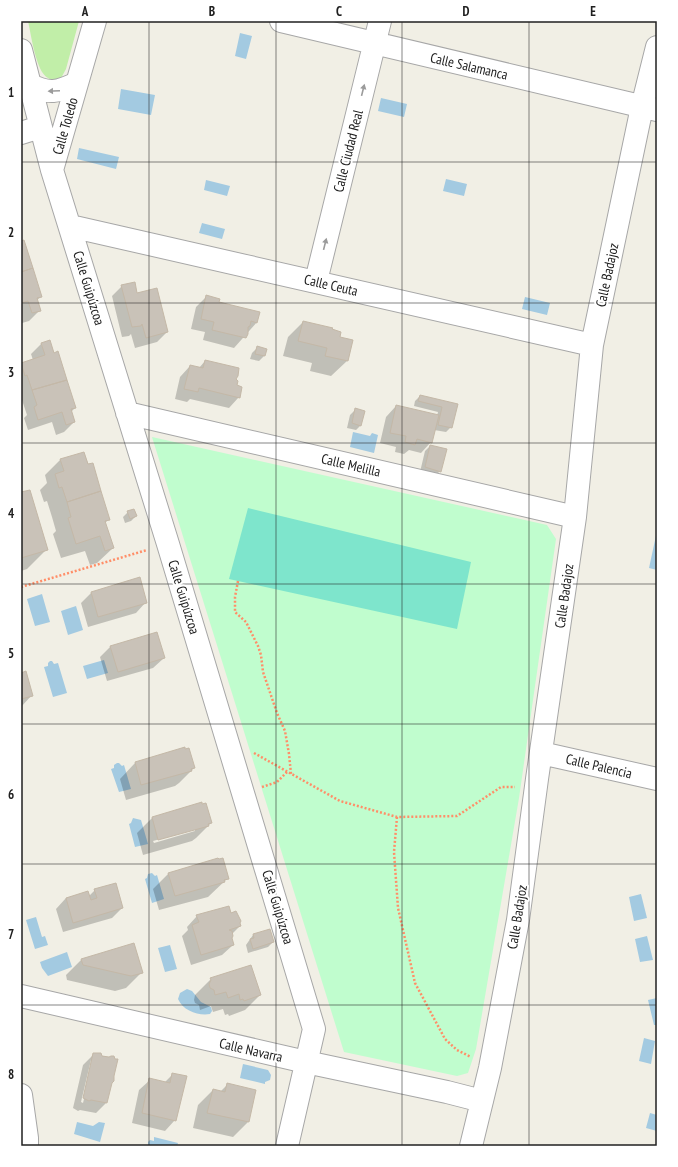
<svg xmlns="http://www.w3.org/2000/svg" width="678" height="1167" font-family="'PT Sans Narrow',sans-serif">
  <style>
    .grass { fill: #c1eea8 }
    .park { fill: #c0fdce }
    .pitch { fill: #7ee5cc }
    .water { fill: #a3cae1 }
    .shadow { fill: #0003; fill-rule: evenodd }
    .building { fill: #c9c2b8; stroke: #c4b8a7 }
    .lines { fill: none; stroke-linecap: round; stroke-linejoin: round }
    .minor-casing { stroke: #a7a7a7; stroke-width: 24 }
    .path { stroke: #ff8e68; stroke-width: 2.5; stroke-dasharray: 2 2; stroke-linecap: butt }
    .minor { stroke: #fff; stroke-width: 22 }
    .oneway { fill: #9b9b9b }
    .grid { fill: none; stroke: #202020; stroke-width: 1; stroke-opacity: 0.55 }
    .labels { text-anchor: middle; stroke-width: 4; stroke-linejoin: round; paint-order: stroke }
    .street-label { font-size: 14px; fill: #202020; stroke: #fff }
    .neatline { fill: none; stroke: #202020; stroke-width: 1.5 }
    .grid-label { font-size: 13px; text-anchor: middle; font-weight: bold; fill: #202020 }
  </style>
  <rect width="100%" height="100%" fill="#f1efe5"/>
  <path class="grass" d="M28,21H79L66,69L60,80C56,80 52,81 48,78C36,72 31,34 28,21Z"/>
  <path class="park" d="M152,437L547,525L556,539L519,798L476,1049L468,1073L457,1076L344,1052Z"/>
  <path class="pitch" d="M248,508L471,562L457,629L229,579Z"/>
  <path class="water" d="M240,33L252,36L246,59L235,56Z
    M121,89L155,95L151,115L118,109Z
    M381,98L407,104L404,117L378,111Z
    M79,148L119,157L116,169L77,159Z
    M446,179L467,184L464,196L443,191Z
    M206,180L230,186L227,196L204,190Z
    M202,223L225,229L222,239L199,233Z
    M525,297L550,303L547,315L522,309Z
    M353,432L370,436L372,433L378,435L374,453L350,447Z
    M657,531V570L649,568Z
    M42,594L50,622L35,626L27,599Z
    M76,606L83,630L68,635L61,611Z
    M104,660L108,673L87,679L83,666Z
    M50,661H52L54,664L58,663L67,693L53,697L44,667L48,666V663Z
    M117,763H119L122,766L124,765L131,789L119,792L111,769L114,768V765Z
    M133,818L141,820L148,844L135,847L129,824L131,823Z
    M152,873L155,876L157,875L164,899L152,903L145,879L147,878L148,874Z
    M641,894L647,918L634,921L629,897Z
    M36,917L42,937L45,936L48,945L35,949L26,920Z
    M647,936L653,960L640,962L635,939Z
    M170,945L177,969L165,972L158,948Z
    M67,952L72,967L48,976L42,968L40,962Z
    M187,989L192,991L201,1002L211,1007L212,1011L210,1014C199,1016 183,1011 178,999L180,993Z
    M657,998V1025H654L648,1000Z
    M644,1038L655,1041L651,1064L639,1061Z
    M243,1064L268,1070L271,1075L270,1080L265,1082V1084L240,1078Z
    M650,1113L657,1115V1131L646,1128Z
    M77,1122L93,1126L99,1122L105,1123L100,1142L74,1134Z
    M154,1137L178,1143L177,1146H148V1142L150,1140L154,1141Z"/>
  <path class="shadow" d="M21,242L41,297L37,300L40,310L29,321L22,323Z
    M122,286L137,294L167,332L157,342L135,348L131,334L129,336L122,337L112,296Z
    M207,296L257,322L234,348L203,340L205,332L191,329L196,307Z
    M303,322L339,338L347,361L331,376L310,371L312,363L283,356L288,337Z
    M41,344L75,408L71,412L74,422L64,432L56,435L52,422L28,430L24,418L27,415L21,397V364L33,360L31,354Z
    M257,348L265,350L264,356L259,361L250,359L252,353Z
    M205,361L235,379L239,397L229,408L190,399L187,402L175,399L180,377L190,366L199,368Z
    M420,396L456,404L451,427L446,432L434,430L431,442L421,453L409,450L404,454L395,452L396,447L380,443L386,417L396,406L437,416L438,412L414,406L415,401Z
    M355,410L361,425L356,430L347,428L350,415Z
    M430,446L440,471L435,476L420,472L425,451Z
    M84,453L109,519L105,523L113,548L97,563L90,565L85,551L61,558L53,534L56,531L52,517L47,501L44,502L40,490L47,483L45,475L60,460Z
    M21,493L47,549L27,569L21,571Z
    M128,512L136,516L131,521L125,523L123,517Z
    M91,593L146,602L136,613L88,627L81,603Z
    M111,646L164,658L153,668L107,681L100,657Z
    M21,673L32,695L21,707Z
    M184,749L194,768L179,783L175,786L126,800L120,779L135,763Z
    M201,804L211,823L196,838L192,841L143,855L137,833L152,818ZM195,829V831L154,843L153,841Z
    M168,874L228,878L208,897L159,910L153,889Z
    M95,890L122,908L112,918L63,932L56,909L66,898L88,892L89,896Z
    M230,914L240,926L232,934L231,938L233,945L222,955L191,965L182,936L188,930L187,927L197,916Z
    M253,935L273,942L268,947L248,953L246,945Z
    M81,960L142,972L126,988L115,991L67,980L66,975Z
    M250,966L260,995L245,1010L229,1016L228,1014L225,1015L223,1009L213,1012L211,1006L200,1010L199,1005L195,1003L194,1000L195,995L211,979Z
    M94,1054L114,1059L113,1076L114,1078L111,1084L106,1103L96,1113L80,1110L78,1111L73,1108L83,1065ZM91,1060L92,1065L83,1103L81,1102Z
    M173,1074L175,1120L165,1131L132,1123L139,1090L150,1080L164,1083Z
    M228,1084L248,1122L233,1137L193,1128L198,1105L213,1090L220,1092Z"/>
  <path class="building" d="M24,240L33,268L21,272V241Z
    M33,268L42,297L37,298L41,311L32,313L28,301L21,303V272Z
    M135,282L137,293L157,288L168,332L146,338L142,324L141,326L132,327L121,285Z
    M206,295L220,299L219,302L260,312L257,323L251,321L250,326L248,327V334L246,338L212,330L214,322L201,319Z
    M303,321L333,328L332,329L341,332L340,337L353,340L348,361L325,356L327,348L298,341Z
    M50,340L54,353L58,351L67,380L32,390L27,375L25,376L21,363L45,355L41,343Z
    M257,346L267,349L265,356L255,354Z
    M205,360L239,368L238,376L236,379L238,381L237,385L242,387L240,398L199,388L198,392L184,389L190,365L203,368Z
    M67,380L76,408L71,409L75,422L66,425L62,412L38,420L34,407L37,405L32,390Z
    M420,395L458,404L452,428L438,425L442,407L418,401Z
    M396,405L439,415L432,443L417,439L415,445L405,442L406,436L390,433Z
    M355,408L365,411L361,426L352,423Z
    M430,445L447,449L441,472L425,467Z
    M84,452L88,464L93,463L101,491L67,502L62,487L59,488L55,474L64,471L60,459Z
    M30,490L48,550L21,558V492Z
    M101,491L110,520L105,521L114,548L105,551L100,536L76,544L68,518L71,517L67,502Z
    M134,509L137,516L130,519L127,511Z
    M140,577L147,603L98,617L91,592Z
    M157,632L165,658L118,672L110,646Z
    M26,671L33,696L21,699V673Z
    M185,747V749L189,748L195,768L191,769L192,771L141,785L135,762Z
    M202,802V804L206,803L212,823L208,824L209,826L158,840L152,817Z
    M218,858L219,859L223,858L229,879L224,880L225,882L175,896L168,873Z
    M116,883L123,908L73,923L66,898L88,891L91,900L97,898L94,889Z
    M229,906L231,913L236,911L241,921L240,923L241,926L229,930L232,931L233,936L232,938L234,945L201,955L192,925L199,922L196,915Z
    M270,929L274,942L253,949L250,939L254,938L253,934Z
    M134,943L143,973L131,976L83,965L81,959Z
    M251,965L261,995L244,1001L243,999L240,1000L239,994L228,998L226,992L215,995L214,990L210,988L209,984L211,980L210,978Z
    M93,1053H101L102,1056L109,1057L111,1056H114L115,1059H118L114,1076V1081L112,1083L107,1103L91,1100L89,1101L83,1098Z
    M172,1073L187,1076L176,1121L142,1113L149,1078L170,1083Z
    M227,1083L256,1090L249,1122L207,1113L213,1089L225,1092Z"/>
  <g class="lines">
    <g class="minor-casing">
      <path id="minor" d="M281,21L657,110
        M21,50L52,170L168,544L314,1029L287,1146
        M29,84C49,95 58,92 77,83
        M21,133L40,127
        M52,170L95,21
        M70,226L592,345
        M316,281L380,21
        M127,413L575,517
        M541,753L657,779
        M21,996L306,1062L447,1092L482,1101
        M21,1095L27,1138V1146
        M471,1146L490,1068L518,920L537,779L575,517L592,345L642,107L657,47"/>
    </g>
    <path class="path" d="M238,581L235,597V612L246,622L258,646L261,655L263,672L277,713L285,731L289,754L291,774
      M21,587L147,550
      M254,753L340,801L397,817L457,816L501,787H515
      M262,787L277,782L287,772
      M397,817L394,852L398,908L415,983L445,1039L457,1050L471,1057"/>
    <use href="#minor" class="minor"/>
  </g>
  <defs><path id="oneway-solid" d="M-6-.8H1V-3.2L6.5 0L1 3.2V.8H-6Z"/></defs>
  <g class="oneway">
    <use href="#oneway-solid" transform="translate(363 90) rotate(-76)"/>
    <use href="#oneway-solid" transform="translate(54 91) rotate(178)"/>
    <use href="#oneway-solid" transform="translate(325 244) rotate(-76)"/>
  </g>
  <path class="grid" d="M149,21V1146M276,21V1146M402,21V1146M529,21V1146M21,162H657M21,303H657M21,443H657M21,584H657M21,724H657M21,864H657M21,1005H657"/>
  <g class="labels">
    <g class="street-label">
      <text transform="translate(469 66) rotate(13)" y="5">Calle Salamanca</text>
      <text transform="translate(65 126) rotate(-74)" y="5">Calle Toledo</text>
      <text transform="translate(348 151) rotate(-76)" y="5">Calle Ciudad Real</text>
      <text transform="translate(607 275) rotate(-78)" y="5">Calle Badajoz</text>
      <text transform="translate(331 285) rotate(13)" y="5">Calle Ceuta</text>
      <text transform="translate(89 288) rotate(73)" y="5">Calle Guipúzcoa</text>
      <text transform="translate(351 465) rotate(13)" y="5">Calle Melilla</text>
      <text transform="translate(564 596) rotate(-82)" y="5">Calle Badajoz</text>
      <text transform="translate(184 597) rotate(73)" y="5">Calle Guipúzcoa</text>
      <text transform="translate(599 766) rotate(13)" y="5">Calle Palencia</text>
      <text transform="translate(278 907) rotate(73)" y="5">Calle Guipúzcoa</text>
      <text transform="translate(517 917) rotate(-81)" y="5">Calle Badajoz</text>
      <text transform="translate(251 1050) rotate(13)" y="5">Calle Navarra</text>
    </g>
  </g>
  <rect width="678" height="1167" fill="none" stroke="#ffffff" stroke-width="44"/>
  <rect x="22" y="22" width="634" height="1123" class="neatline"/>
  <g class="grid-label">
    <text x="85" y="16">A</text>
    <text x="212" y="16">B</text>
    <text x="339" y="16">C</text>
    <text x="466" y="16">D</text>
    <text x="593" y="16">E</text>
    <text x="11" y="97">1</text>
    <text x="11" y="237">2</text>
    <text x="11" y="377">3</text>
    <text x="11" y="518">4</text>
    <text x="11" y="658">5</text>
    <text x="11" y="799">6</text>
    <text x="11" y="939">7</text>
    <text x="11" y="1079">8</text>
  </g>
</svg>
